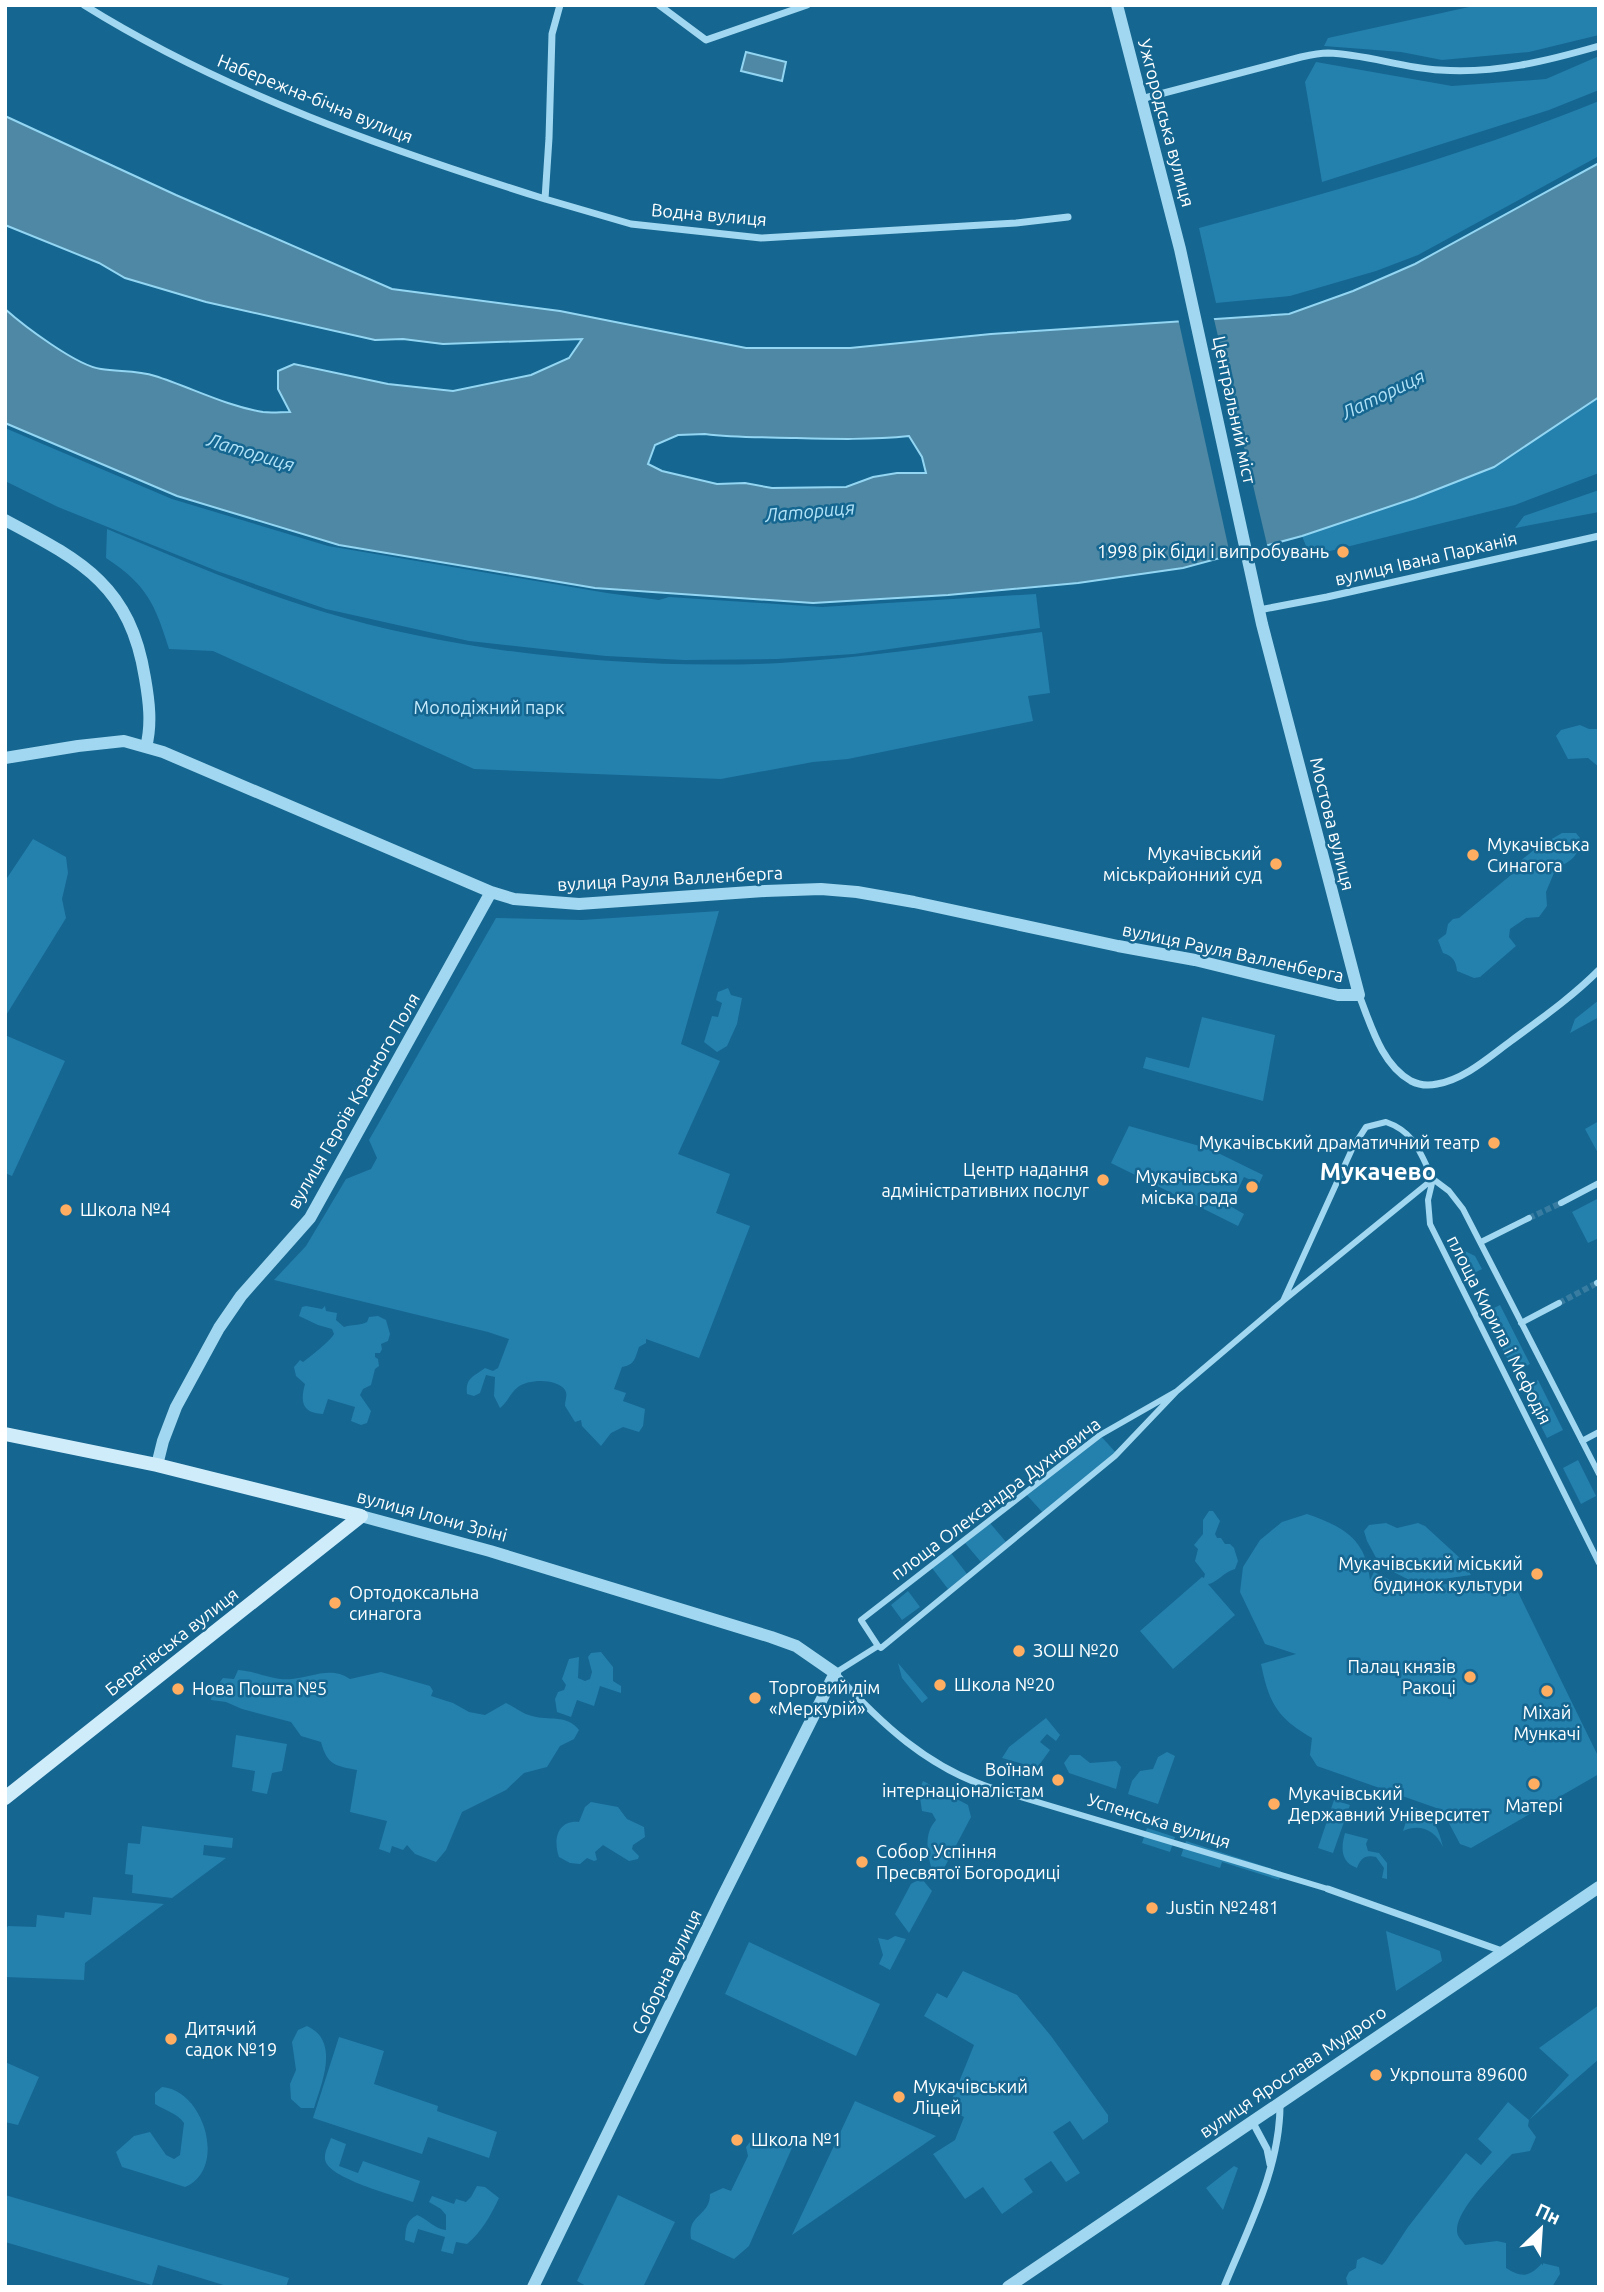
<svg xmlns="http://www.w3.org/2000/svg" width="1604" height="2292" font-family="Ubuntu,sans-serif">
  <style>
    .green { fill: #2480ad }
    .water { fill: #4e88a4; stroke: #93d6f3; stroke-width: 2; fill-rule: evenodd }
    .pier { fill: #156690 }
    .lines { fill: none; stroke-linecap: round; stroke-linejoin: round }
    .pedestrian-tunnel { stroke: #387da1; stroke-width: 6; stroke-dasharray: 6 3; stroke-linecap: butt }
    .pedestrian { stroke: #a1d7f0; stroke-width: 6 }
    .minor { stroke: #a1d7f0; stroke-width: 7 }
    .tertiary { stroke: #a1d7f0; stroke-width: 12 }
    .secondary { stroke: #cfecfb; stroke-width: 14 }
    .poi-dot { fill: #ffad61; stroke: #156690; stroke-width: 2.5 }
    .labels { text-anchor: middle; stroke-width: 5; stroke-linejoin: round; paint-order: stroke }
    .street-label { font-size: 18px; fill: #fff; stroke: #156690 }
    .poi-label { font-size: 18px; fill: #fff; stroke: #156690; text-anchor: start }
    .park-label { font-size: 18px; fill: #c8ebfc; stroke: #156690 }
    .water-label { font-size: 19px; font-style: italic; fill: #b1e2f7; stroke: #156690 }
    .district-label { font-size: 24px; font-weight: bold; fill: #fff; stroke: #156690 }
  </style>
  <rect width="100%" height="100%" fill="#156690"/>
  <path class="green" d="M1478,5H1599V35L1529,52L1442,60L1401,52L1324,46L1328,38Z
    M1599,56V90L1549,110L1322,182L1305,82L1316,62L1452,86L1546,79Z
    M1599,101V156L1418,255L1376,271L1290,296L1216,303L1199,228C1334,191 1469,154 1599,101Z
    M1599,397V473L1515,505L1310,556L1302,536L1415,498L1494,467Z
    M5,428L172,499L328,546L607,593L659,600L669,597L822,607L1036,594L1040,628L854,654L777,659L684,660L606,656L469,641L326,609L217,571L58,507L5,481Z
    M1599,490V512L1515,528L1524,516Z
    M107,529C179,559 250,590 324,612C461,654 637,670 780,663C868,658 955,644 1042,632L1050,693L1028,696L1033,721L848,759L813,762L721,779L474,769L213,651L169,649C155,604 147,585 106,558Z
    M1580,725L1589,729H1599V767L1588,758L1568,759L1556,736L1561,730Z
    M1562,833H1576L1580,838C1579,856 1572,861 1556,868L1546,892L1547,906L1539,917L1526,918L1510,929L1509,937L1516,946L1480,977L1474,978L1457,971C1456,961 1453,956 1443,953L1438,940L1446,934L1448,924L1453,919L1459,918L1517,870L1514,866L1535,849Z
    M33,839L66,857L68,873L62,899L66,918L5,1017V881Z
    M719,911L681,1044L720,1061L678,1154L730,1174L716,1213L750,1226L699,1358L646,1339V1343L639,1347C635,1358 635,1365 622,1367L614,1389L626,1393L623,1401L645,1409L643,1426L639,1432L623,1427L611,1433L601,1446L582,1426L581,1420L575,1422L565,1406C565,1400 568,1395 565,1390C557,1378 528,1379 518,1387C510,1393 508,1402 500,1408L494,1396L495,1377L486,1375L480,1393L474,1396L467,1394C465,1377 475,1376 485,1368L493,1371L498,1368L509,1339L488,1332L274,1280L306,1246L346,1179L371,1169L377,1158L369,1140L496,918L582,920Z
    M728,988L731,995L742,998L737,1024L727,1046L717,1052L704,1042L712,1016L718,1017L722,1003L716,1000L718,992Z
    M1599,1000V1017L1570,1033L1575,1019Z
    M1202,1017L1275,1035L1263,1101L1143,1068L1146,1057L1189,1068Z
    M5,1035L65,1061L12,1176L5,1173Z
    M1599,1121V1155L1585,1129Z
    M1129,1126L1210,1149L1263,1175L1259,1184L1244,1177L1230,1206L1244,1214L1238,1226L1111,1163Z
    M1599,1198V1238L1588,1243L1572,1212Z
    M1465,1251L1475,1256L1482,1269L1466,1277L1456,1258L1461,1252Z
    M1500,1305L1530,1364L1514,1372L1484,1313Z
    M306,1306L322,1309L325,1306L326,1311L337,1313L336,1320L344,1327C353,1324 359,1326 367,1322L369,1317L378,1316L386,1320L390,1334L388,1341L381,1344L382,1349L380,1353H375V1357L378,1359L379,1366L375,1369L371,1385L363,1389L360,1395L371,1411L367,1423L361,1425L351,1421L355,1407L328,1399L323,1414C302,1413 300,1402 305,1384L296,1376L294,1367L300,1360L303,1362C310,1357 331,1340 334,1334L332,1329L318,1325L299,1316L302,1307Z
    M1538,1380L1563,1430L1547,1438L1522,1388Z
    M1100,1435L1117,1454L1044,1514L1025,1493Z
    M1578,1460L1596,1496L1581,1504L1563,1468Z
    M1209,1511H1213L1220,1521L1215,1534L1217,1538H1221L1225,1544H1230L1234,1548L1238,1561L1235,1569C1224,1572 1215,1584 1208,1584L1235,1615L1173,1669L1140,1631L1202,1577L1204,1578L1205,1574L1195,1561L1198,1549L1194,1545L1203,1534V1520Z
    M1307,1514C1344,1527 1366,1539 1370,1580L1374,1572L1410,1590L1476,1579L1501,1589L1513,1582L1599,1758V1774L1471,1848L1460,1844L1442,1810L1317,1766L1310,1755L1312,1738C1277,1718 1269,1703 1261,1664L1296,1654L1265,1644L1240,1592L1243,1567L1260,1540L1282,1522Z
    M990,1523L1006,1542L981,1562L965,1543Z
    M1386,1523L1397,1528L1418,1523L1425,1526L1461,1559L1471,1575L1415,1583L1380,1565L1367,1541L1364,1531L1369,1525Z
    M951,1553L967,1574L948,1589L932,1568Z
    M908,1591L920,1607L902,1620L891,1605Z
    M601,1652L613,1667V1681L621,1686V1693L600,1686L594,1706L577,1700L571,1717L557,1712L555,1699L558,1692L564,1690L566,1685L562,1679L569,1659L579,1657L578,1678L585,1681L590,1679L592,1672L588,1657L591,1653Z
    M898,1663L928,1698L922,1703L902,1678Z
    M238,1670C257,1671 273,1681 292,1679C312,1677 331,1666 350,1679L381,1672L430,1686L433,1691L431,1696L453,1703L469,1712L485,1715L506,1703C514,1707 523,1714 532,1716C549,1721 567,1714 579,1730L574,1739L560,1746L547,1767L524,1773L506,1790L462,1812L446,1850L436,1862L415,1854L407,1845L403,1850L392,1846L390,1853L379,1849L387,1821L350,1812L357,1770C336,1766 327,1765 321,1742L301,1736L291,1722L242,1709L226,1702L211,1700L212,1692L223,1678L234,1679Z
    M1046,1718L1060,1735L1056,1741L1047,1734L1040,1742L1050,1750L1037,1768L1002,1758L1009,1747Z
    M236,1735L287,1744L282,1771L272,1773L267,1794L252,1791L255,1771L232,1767Z
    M1167,1752L1175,1756L1158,1804L1128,1794L1132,1781L1140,1771L1153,1769L1158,1757Z
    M1070,1755H1080L1090,1763L1116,1761L1121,1767L1116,1789L1069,1773L1064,1763Z
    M923,1781L968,1805L971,1817L941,1874L931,1867C927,1851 924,1833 936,1820L932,1813L922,1811L919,1791Z
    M1334,1800L1350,1805L1333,1853L1318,1848Z
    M591,1802L618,1807L627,1819L644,1827L645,1837L633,1845L632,1849L639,1856L638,1859L629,1861L603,1845L595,1852L597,1860L594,1861L587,1858L580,1864L570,1863L559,1857C553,1840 557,1820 579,1822L585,1807Z
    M1411,1806C1432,1814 1438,1826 1443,1847C1435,1830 1420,1823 1403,1831Z
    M142,1826L233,1838L232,1848L204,1845L203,1855L226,1858L172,1898L132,1893L133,1875L125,1874L128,1843L140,1844Z
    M1147,1828L1175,1837L1170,1852L1142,1843Z
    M1345,1833L1368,1839L1366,1844L1368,1851L1379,1853L1387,1863V1879L1382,1878L1384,1868L1376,1857C1365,1854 1360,1859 1357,1868C1340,1862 1341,1847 1345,1833Z
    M1186,1841L1282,1872L1279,1880L1222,1862L1220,1868L1181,1856Z
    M921,1878L932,1891L909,1933L895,1914L911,1884Z
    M93,1897L164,1904L85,1963L84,1980L5,1977V1931L8,1926L36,1927L37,1915L64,1918L65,1912L91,1915Z
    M1386,1931L1440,1951L1442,1961L1396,1991Z
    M895,1936L906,1939L890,1970L879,1964L883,1955L878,1938L888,1940Z
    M749,1942L880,2004L856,2056L725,1994Z
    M963,1971L1017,1995L1051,2036L1108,2115V2122L1083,2140L1070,2121L1053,2132L1080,2173L1066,2182L1051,2161L1024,2179L1033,2192L1002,2214L983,2187L965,2199L933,2154L955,2140L964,2117L948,2109L974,2045L924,2016L937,1993L947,1998Z
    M1599,2005V2059L1529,2120L1528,2126L1536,2137L1530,2151L1512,2154L1506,2160C1492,2176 1456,2210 1457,2231C1457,2237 1462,2240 1465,2245L1497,2241L1506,2243V2268C1522,2278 1530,2277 1542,2263L1559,2267L1560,2274L1552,2287L1348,2286L1346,2278L1349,2272L1356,2268L1357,2260L1363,2257L1382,2265L1385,2262L1408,2227L1466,2153L1481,2165L1492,2152L1478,2139L1508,2102L1529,2120L1569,2075L1539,2048Z
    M307,2026C340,2041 322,2082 314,2108H301L291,2099L290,2084L296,2070L292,2042L298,2030Z
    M339,2037L384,2051L374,2084L438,2106L437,2111L497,2132L489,2158L428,2137L422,2154L313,2118Z
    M5,2062L39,2077L18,2125L5,2122Z
    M162,2087C204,2090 228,2169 185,2187C164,2180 144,2174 122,2167L116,2152L134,2136L150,2132L166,2155L174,2159L180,2155L184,2123C177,2113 166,2111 155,2104V2093Z
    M855,2101L936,2136L792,2235Z
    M754,2137L762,2138L770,2147L788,2138L795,2141L749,2246L734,2259L691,2239C687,2213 710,2217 710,2194L723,2188L731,2191L748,2156L746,2147Z
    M331,2138L346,2144L339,2166L358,2173L363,2161L420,2181L413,2202C397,2196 326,2178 325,2159C324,2153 329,2144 331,2138Z
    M1234,2166L1238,2168L1223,2210L1206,2188Z
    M477,2186L485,2187L499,2198C491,2215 481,2233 467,2244L456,2242L453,2254L441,2251L445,2237L418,2229L414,2243L405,2240C406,2228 406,2221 417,2215C428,2219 434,2229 446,2230V2215L441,2209L429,2202L432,2196L454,2204L456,2199L466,2202L471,2197Z
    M5,2195L289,2278L286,2287H230L158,2265L152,2285L5,2242Z
    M618,2195L675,2222L643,2287H588L577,2281Z"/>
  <path class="water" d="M746,52L786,62L782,81L741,71Z
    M5,116L176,195L392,289L560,311L746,348H850L991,334L1289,314L1353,291L1415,264L1599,163V397L1494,467L1415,498L1302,536L1183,568L1078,583L948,595L813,603L595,588L339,545L177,496L5,423V309C24,326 77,366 101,369C119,372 137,370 155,376C190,387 226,406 263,412C271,413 281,412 290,412L278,389V371L294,364L388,384L453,391L531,375L569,358L582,339L443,344L403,339L375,340L206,302L125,278L99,263L5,225ZM705,434C736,438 765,437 796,438C834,439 872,440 909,436L922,457L926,473H897L873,477L846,487L772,488L745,483L717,484L662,471L648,464L655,445L678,435Z"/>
  <path class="pier" d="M1213,315L1268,549L1231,559L1178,318Z"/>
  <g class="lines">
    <path class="pedestrian-tunnel" d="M1529,1218L1561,1203
      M1559,1303L1597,1283"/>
    <path class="pedestrian" d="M1386,1122C1415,1132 1420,1153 1433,1179L1283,1301L1353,1147L1366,1127Z
      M1561,1203L1599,1183
      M1481,1242L1529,1218
      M1597,1283L1599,1282
      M1521,1323L1559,1303
      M1177,1391L1115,1456L881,1648L878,1646L861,1620L1100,1435Z
      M1177,1391L1283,1301
      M1582,1441L1599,1432
      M1599,1474L1463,1209L1449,1191L1433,1179L1428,1200L1430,1224L1599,1563
      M835,1673L878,1646
      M994,1789L1328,1889"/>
    <path class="minor" d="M84,5C225,93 386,149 545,199
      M560,5L552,34L549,138L545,199L631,224L761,238L1016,223L1068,217
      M659,5L706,40L807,5
      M1141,99L1301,57C1310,55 1319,53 1328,53C1366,54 1402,68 1440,70C1495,74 1547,61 1599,46
      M1259,610L1327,597L1599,536
      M1359,995C1371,1025 1381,1064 1411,1081C1419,1085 1428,1086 1437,1084C1465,1079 1489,1057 1511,1041C1542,1018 1572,997 1599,970
      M835,1673C881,1724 928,1768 994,1789
      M1328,1889L1502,1951
      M1252,2121L1267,2149L1270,2164
      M1224,2287C1248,2228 1281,2167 1280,2102"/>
    <path class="tertiary" d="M5,520C82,561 130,585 145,678C149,701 152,724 146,747
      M5,758L78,746L124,741L163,752L491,892L514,899L579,904L765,891L821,889L857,892L914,902L1118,946L1195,960L1338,995H1359L1262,624L1180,249L1117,5
      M157,1465L163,1441L176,1407L219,1328L241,1296L310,1218L491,892
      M361,1516L490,1551L771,1637L796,1646L835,1673L721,1900L533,2287
      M1008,2287L1599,1887"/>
    <path class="secondary" d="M5,1434L157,1465L361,1516
      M5,1798L361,1516"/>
  </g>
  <g class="poi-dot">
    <circle cx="1343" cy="552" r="7"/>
    <circle cx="1473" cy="855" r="7"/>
    <circle cx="1276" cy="864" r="7"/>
    <circle cx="1494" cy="1143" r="7"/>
    <circle cx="1103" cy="1180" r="7"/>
    <circle cx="1252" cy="1187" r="7"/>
    <circle cx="66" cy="1210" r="7"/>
    <circle cx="1537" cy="1574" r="7"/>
    <circle cx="335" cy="1603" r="7"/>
    <circle cx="1019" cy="1651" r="7"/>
    <circle cx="1470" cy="1677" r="7"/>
    <circle cx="940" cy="1685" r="7"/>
    <circle cx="178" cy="1689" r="7"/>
    <circle cx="1547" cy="1691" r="7"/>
    <circle cx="755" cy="1698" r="7"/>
    <circle cx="1058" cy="1780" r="7"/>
    <circle cx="1534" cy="1784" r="7"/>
    <circle cx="1274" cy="1804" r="7"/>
    <circle cx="862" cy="1862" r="7"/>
    <circle cx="1152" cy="1908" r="7"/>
    <circle cx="171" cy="2039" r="7"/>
    <circle cx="1376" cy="2075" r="7"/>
    <circle cx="899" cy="2097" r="7"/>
    <circle cx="737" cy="2140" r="7"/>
  </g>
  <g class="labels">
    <g class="street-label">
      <text transform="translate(315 99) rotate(22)" y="6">Набережна-бічна вулиця</text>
      <text transform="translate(1166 123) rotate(75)" y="6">Ужгородська вулиця</text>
      <text transform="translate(709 215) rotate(5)" y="6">Водна вулиця</text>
      <text transform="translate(1234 410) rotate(78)" y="6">Центральний міст</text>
      <text transform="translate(1426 559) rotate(-13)" y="6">вулиця Івана Парканія</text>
      <text transform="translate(1332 824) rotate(76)" y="6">Мостова вулиця</text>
      <text transform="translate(670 879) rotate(-3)" y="6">вулиця Рауля Валленберга</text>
      <text transform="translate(1233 953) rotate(12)" y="6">вулиця Рауля Валленберга</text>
      <text transform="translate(354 1101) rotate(-60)" y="6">вулиця Героїв Красного Поля</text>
      <text transform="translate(1499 1330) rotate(63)" y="6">площа Кирила і Мефодія</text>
      <text transform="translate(996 1499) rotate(-37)" y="6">площа Олександра Духновича</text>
      <text transform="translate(432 1516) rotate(15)" y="6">вулиця Ілони Зріні</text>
      <text transform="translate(172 1642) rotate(-38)" y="6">Берегівська вулиця</text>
      <text transform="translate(1159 1821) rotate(17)" y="6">Успенська вулиця</text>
      <text transform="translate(667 1972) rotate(-64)" y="6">Соборна вулиця</text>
      <text transform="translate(1293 2072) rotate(-34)" y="6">вулиця Ярослава Мудрого</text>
    </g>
    <g class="poi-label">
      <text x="1329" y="558" text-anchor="end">1998 рік біди і випробувань</text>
      <text x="1487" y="851">Мукачівська<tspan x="1487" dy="21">Синагога</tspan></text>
      <text x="1262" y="860" text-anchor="end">Мукачівський<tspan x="1262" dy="21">міськрайонний суд</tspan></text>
      <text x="1480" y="1149" text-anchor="end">Мукачівський драматичний театр</text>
      <text x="1089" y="1176" text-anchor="end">Центр надання<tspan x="1089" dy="21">адміністративних послуг</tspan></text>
      <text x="1238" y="1183" text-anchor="end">Мукачівська<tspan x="1238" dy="21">міська рада</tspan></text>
      <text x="80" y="1216">Школа №4</text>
      <text x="1523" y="1570" text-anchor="end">Мукачівський міський<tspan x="1523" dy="21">будинок культури</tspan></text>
      <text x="349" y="1599">Ортодоксальна<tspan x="349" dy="21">синагога</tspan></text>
      <text x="1033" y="1657">ЗОШ №20</text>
      <text x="1456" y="1673" text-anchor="end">Палац князів<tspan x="1456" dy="21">Ракоці</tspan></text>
      <text x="954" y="1691">Школа №20</text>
      <text x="769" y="1694">Торговий дім<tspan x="769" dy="21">«Меркурій»</tspan></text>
      <text x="192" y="1695">Нова Пошта №5</text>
      <text x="1547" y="1719" text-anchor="middle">Міхай<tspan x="1547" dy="21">Мункачі</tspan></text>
      <text x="1044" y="1776" text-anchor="end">Воїнам<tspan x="1044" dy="21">інтернаціоналістам</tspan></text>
      <text x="1288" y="1800">Мукачівський<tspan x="1288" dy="21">Державний Університет</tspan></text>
      <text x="1534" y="1812" text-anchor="middle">Матері</text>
      <text x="876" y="1858">Собор Успіння<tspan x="876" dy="21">Пресвятої Богородиці</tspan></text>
      <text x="1166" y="1914">Justin №2481</text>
      <text x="185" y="2035">Дитячий<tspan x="185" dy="21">садок №19</tspan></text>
      <text x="1390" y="2081">Укрпошта 89600</text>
      <text x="913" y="2093">Мукачівський<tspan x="913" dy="21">Ліцей</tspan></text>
      <text x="751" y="2146">Школа №1</text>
    </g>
    <g class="park-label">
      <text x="489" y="714">Молодіжний парк</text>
    </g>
    <g class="water-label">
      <text transform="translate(1383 394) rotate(-26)" y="7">Латориця</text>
      <text transform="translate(251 452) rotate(17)" y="7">Латориця</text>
      <text transform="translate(810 511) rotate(-5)" y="7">Латориця</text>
    </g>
    <g class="district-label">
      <text x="1378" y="1180">Мукачево</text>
    </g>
  </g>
  <rect width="1604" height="2292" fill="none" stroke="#ffffff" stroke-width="14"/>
  <g transform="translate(1541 2229) rotate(25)" stroke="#156690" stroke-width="5" paint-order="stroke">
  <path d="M0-5L12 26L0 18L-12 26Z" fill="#ffffff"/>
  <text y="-10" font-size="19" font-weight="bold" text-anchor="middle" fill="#ffffff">Пн</text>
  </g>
</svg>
